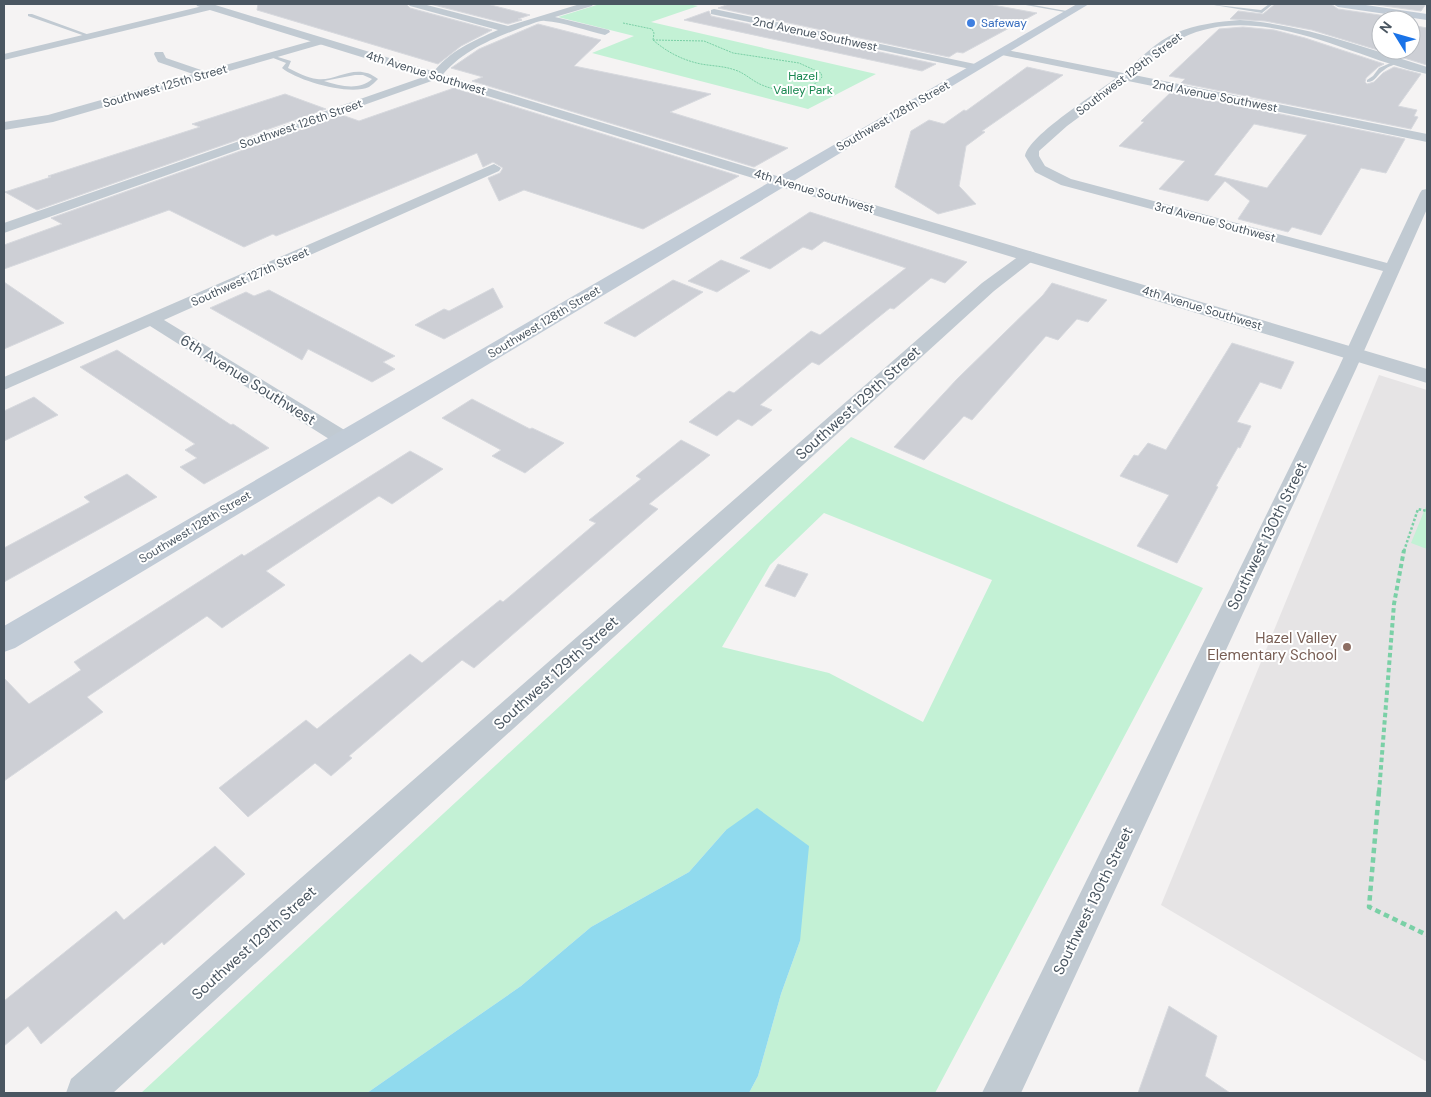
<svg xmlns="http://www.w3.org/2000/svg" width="1431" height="1097" font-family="'DM Sans',sans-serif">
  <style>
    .education { fill: #e6e4e5 }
    .green { fill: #c3f1d5; fill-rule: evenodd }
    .water { fill: #90daee }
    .building { fill: #cdcfd5; stroke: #d7d9de; fill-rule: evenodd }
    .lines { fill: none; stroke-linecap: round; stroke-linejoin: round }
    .path-far3 { stroke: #7ad0a6; stroke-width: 1; stroke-dasharray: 2 1; stroke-linecap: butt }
    .path-far2 { stroke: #7ad0a6; stroke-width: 2.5; stroke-dasharray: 2.5 2; stroke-linecap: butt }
    .path-far1 { stroke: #7ad0a6; stroke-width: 4; stroke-dasharray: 4.5 3; stroke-linecap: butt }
    .path { stroke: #7ad0a6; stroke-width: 4.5; stroke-dasharray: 5.5 4; stroke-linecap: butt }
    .service { fill: #c1cad2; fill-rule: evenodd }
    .minor { fill: #c1cad2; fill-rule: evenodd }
    .tertiary { fill: #c1cad2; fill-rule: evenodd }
    .secondary { fill: #c1cbd6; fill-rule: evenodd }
    .shop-dot { fill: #3f7fe0; stroke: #fff; stroke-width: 2 }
    .education-dot { fill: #8d6e63; stroke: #fff; stroke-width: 2 }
    .labels { text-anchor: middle; stroke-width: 4; stroke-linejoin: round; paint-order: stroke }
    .far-shop-label { font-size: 12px; fill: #366cbe; stroke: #fff; text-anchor: start }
    .far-street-label { font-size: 12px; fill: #4a5661; stroke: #fff }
    .far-park-label { font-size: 12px; fill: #17864f; stroke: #fff }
    .street-label { font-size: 15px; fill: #4a5661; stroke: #fff }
    .education-label { font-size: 15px; fill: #785e54; stroke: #fff; text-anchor: end }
  </style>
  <rect width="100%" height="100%" fill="#f5f3f3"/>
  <path class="education" d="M1379,375L1427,390V1062L1161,905Z"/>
  <path class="green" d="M600,4H687L698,6L651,22L876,74L808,109L592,53L634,36L558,17Z
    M851,437L1203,588L935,1093H749L758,1076L781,994L800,941L726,830L689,872L591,927L521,986L367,1093H141ZM824,513L992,580L923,722L829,673L722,647L770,565Z
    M1427,504V549L1411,543Z"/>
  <path class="water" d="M757,808L809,846L800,941L781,994L758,1076L749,1093H367L521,986L591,927L689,872L726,830Z"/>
  <path class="building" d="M258,4H406L410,8L492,30L461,46L438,64L257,10Z
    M430,4H487L530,15L518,19L522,20L508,24Z
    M729,4H987L1037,13L963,53L957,52L949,57L718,8Z
    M1275,4H1331L1338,9L1414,20L1411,25L1427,28V65L1312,30L1265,21L1230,19L1238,11L1263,14ZM1381,20H1411V50H1381Z
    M1370,4H1426L1421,11Z
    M709,11L711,16L936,64L922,71L684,20Z
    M538,24L601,40L574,66L711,94L670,112L788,148L754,167L472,81L483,77L451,68L479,49Z
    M1243,27L1274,30L1305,38L1384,64L1378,67L1366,78L1365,82L1367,84L1374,82L1383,73L1394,67L1421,74L1398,106L1417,110L1414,116L1418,117L1411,129L1181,83L1185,79L1169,76L1219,29Z
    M1027,67L1063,75L982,131L985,132L966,146L959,186L976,204L938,214L895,187L911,131L929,120L944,124L964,110L966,111Z
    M454,88L739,176L643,229L524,190L499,201L488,178L500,173L503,168L493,162L483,167L477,153L298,227L276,236L273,234L244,247L169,210L4,269V245L62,224L51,218L342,115L359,121Z
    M1171,92L1405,139L1386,173L1361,168L1321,235L1292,227L1288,232L1238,219L1250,201L1225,181L1208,201L1159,189L1185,161L1119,146L1144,122L1141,121ZM1254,124L1307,135L1267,188L1214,175Z
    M285,94L326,109L37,210L5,192L51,177L48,176L200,127L192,124Z
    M810,212L967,262L945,283L931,278L894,309L890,308L819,365L812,362L760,405L772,410L752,426L738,419L717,436L689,422L729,391L734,393L811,331L820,335L906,268L824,241L812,250L803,247L770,269L740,258Z
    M721,260L750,271L717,292L688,281Z
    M673,280L703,292L635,337L604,323Z
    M4,282L64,323L4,349Z
    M1052,283L1107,300L1088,322L1077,319L1058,340L1046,336L972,420L964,416L924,460L894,447L957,379L1043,295Z
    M493,288L503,307L444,339L415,325L444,309L449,311Z
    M269,290L395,356L383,362L395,369L372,382L308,349L302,360L210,308L246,292L254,296Z
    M1232,343L1294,362L1281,389L1260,382L1237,422L1251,426L1240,448L1238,447L1216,486L1218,487L1177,563L1137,546L1169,495L1120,476L1134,455L1138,456L1148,443L1166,450Z
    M117,350L231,425L233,424L269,448L204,484L180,467L197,458L185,450L195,444L80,367Z
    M34,397L58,415L4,441V411Z
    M472,399L530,429L532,428L564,443L525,473L492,456L501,450L442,418Z
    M681,440L710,455L649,504L658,509L474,668L462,660L349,756L352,758L331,776L315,763L248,817L219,788L306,720L317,729L410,654L422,663L500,600L503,602L596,523L589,520L641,479L636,476Z
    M410,451L443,469L392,504L379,496L266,571L285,585L222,628L207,616L87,697L103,712L4,781V678L29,704L81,670L74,662L242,554L244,556Z
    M127,474L157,497L4,582V548L90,502L84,497Z
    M778,564L808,574L795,597L765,586Z
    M215,846L245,874L164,945L162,942L41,1044L28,1026L4,1046V1001L116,911L124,920Z
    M1169,1006L1217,1036L1205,1076L1230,1093H1138Z"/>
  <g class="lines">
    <path class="path-far3" d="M623,23L652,29L654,33L653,40
      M653,40L704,41L733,53L799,63L821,73L822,77C809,94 780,93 762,85C752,81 745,73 735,70C724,66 712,66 701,64C682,60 667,52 653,40Z"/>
    <path class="path-far2" d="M1404,551L1418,509L1427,511"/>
    <path class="path-far1" d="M1379,792L1394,604L1404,550"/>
    <path class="path" d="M1379,791L1369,907L1427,935"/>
    <path class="service" d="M1020,4H1028L1072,12L1070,13Z
      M1208,4L1261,10L1269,4H1273L1262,13Z
      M28,14H32L92,36L88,37L28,16Z
      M268,54L291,61L288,68C296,72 308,78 317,79C336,82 356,61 378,79C375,82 372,85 369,87C350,96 298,81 282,68L286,63L268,56ZM355,75H363L372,79C359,91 340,86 324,81Z
      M1395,61L1400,62C1395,65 1388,66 1384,70C1377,74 1376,82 1367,82V80L1373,76L1379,68Z"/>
    <path class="minor" d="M211,4L216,7L214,9L4,60V54Z
      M408,4H423L508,26L580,4H593L592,6L555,17L609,30L610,32L605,35C587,31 563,22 545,21C539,20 530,25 523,27C492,39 461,51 440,78L4,233V223L432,74C449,51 473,41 498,30L410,6Z
      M714,9L975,64L980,67L975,70L711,14V10Z
      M1240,20C1306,25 1365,48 1427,67V74C1351,58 1261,0 1182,38C1164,46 1149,63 1134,75L1427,134V142L1128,81L1067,126L1039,151V156L1045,166L1071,179L1387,263L1420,193L1422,190L1427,189V209L1356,369L1021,1093H982L1338,369L1383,271L1061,185L1035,172L1025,156C1029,135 1097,93 1116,78L1002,55L997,52L1002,49L1123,73C1139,60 1156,41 1176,33C1196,24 1218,22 1240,20Z
      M322,38L327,41L326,43L53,122L4,130V122L48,115L193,74L158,62L154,54L155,52H163L166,58L204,71Z
      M494,164L501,168L499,171L164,320L351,434L354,439L351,444L344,445L337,444L150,326L4,390V377Z
      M1029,251L1035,253L1037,256L1035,259L994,291L113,1093H66L71,1079L982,283L1023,253Z"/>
    <path class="tertiary" d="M196,4H212L787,179L1427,369V383L775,185L197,6Z"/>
    <path class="secondary" d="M1077,4H1089L15,648L4,652V626Z
      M1333,4H1359L1427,14V20L1338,7Z"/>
  </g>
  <circle class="shop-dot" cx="971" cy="23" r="5"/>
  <circle class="education-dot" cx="1347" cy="647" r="5"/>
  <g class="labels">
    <g class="far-shop-label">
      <text x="981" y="27">Safeway</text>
    </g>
    <g class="far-street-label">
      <text transform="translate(815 34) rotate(12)" y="4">2nd Avenue Southwest</text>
      <text transform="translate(426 73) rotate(17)" y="4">4th Avenue Southwest</text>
      <text transform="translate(1129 74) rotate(-37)" y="4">Southwest 129th Street</text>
      <text transform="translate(165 86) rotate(-16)" y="4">Southwest 125th Street</text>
      <text transform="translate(1215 96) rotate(11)" y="4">2nd Avenue Southwest</text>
      <text transform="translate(893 116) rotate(-30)" y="4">Southwest 128th Street</text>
      <text transform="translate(301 124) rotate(-19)" y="4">Southwest 126th Street</text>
      <text transform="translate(814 191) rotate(17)" y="4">4th Avenue Southwest</text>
      <text transform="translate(1215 222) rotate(15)" y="4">3rd Avenue Southwest</text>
      <text transform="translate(250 277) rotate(-24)" y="4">Southwest 127th Street</text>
      <text transform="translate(1202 308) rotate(17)" y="4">4th Avenue Southwest</text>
      <text transform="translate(544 322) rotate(-31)" y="4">Southwest 128th Street</text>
      <text transform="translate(195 527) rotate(-31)" y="4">Southwest 128th Street</text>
    </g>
    <g class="far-park-label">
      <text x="803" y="80">Hazel<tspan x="803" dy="14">Valley Park</tspan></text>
    </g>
    <g class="street-label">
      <text transform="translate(248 380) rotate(32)" y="5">6th Avenue Southwest</text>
      <text transform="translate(858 403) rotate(-42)" y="5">Southwest 129th Street</text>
      <text transform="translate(1267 536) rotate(-64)" y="5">Southwest 130th Street</text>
      <text transform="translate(556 673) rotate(-42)" y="5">Southwest 129th Street</text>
      <text transform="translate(1093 901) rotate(-64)" y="5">Southwest 130th Street</text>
      <text transform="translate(254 943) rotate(-42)" y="5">Southwest 129th Street</text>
    </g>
    <g class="education-label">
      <text x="1337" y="643">Hazel Valley<tspan x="1337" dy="17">Elementary School</tspan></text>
    </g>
  </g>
  <rect width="1431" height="1097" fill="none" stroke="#4a5661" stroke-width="10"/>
  <g transform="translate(1396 35) rotate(307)"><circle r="24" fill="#ffffff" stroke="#b7bbc0"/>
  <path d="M0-4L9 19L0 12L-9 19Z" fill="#1a73e8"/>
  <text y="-8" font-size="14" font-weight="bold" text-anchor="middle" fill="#4a5661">N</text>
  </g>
</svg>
